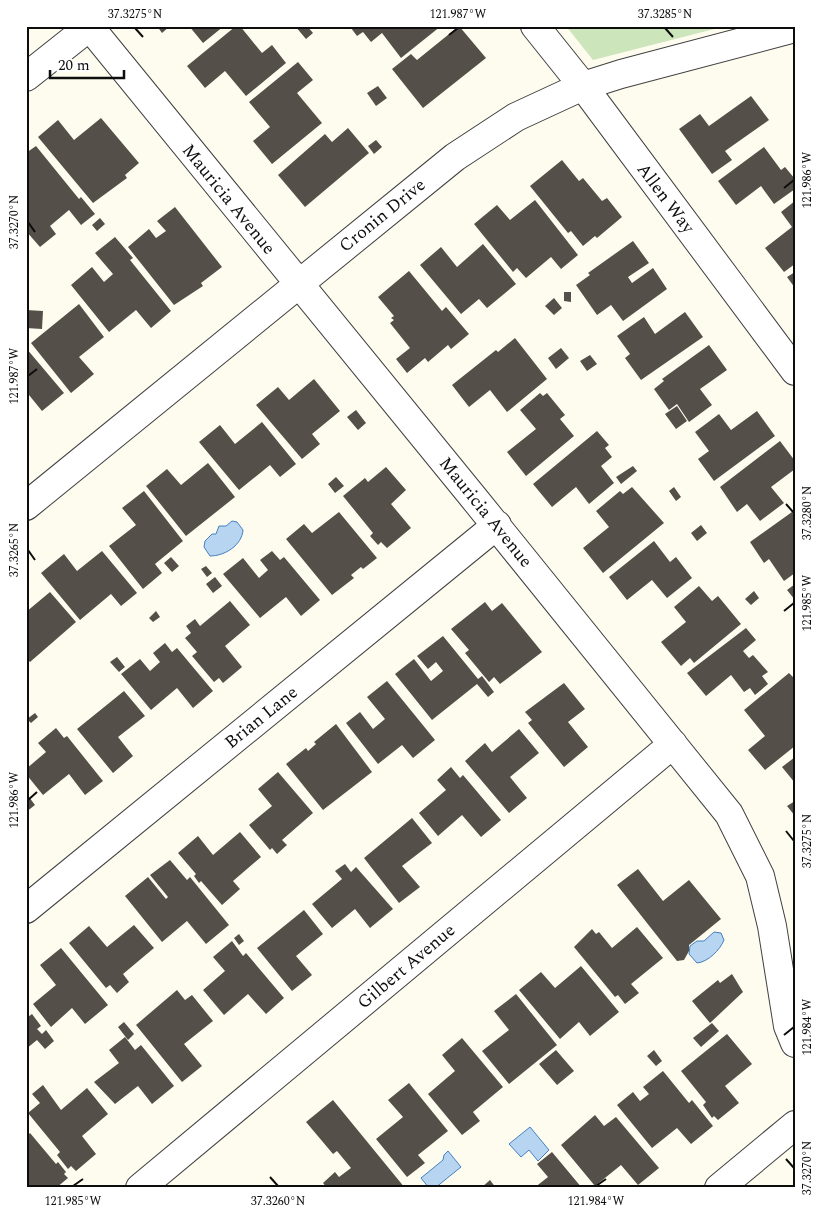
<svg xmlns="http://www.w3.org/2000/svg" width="821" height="1214" font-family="Spectral,serif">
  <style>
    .green { fill: #cce5bb }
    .water { fill: #b7d5f1; stroke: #4481c2 }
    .building { fill: #554f4a }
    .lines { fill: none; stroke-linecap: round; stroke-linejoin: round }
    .minor-casing { stroke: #404040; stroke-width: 30 }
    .minor { stroke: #fff; stroke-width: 28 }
    .ticks { fill: none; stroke: #0d0d0d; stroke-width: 2 }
    .labels { text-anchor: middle; stroke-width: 5; stroke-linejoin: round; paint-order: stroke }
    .street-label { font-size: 18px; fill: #0d0d0d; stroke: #fff }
    .neatline { fill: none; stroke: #0d0d0d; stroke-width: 2 }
    .ticks-label { font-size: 12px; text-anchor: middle; fill: #0d0d0d }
  </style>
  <rect width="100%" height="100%" fill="#fefcee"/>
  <path class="green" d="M566,26H726L593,60Z"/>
  <path class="water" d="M232,521L237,522L243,530C242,545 225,556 210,556L204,547L205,541L212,534H216L219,526H226Z
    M714,932L721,933L724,940C720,950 708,962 697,963L689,954L690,946L697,941H704Z
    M530,1127L549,1150L538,1161L529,1150L521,1157L509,1144Z
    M448,1151L461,1167L435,1188H429L421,1178L443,1160L444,1155Z"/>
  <path class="building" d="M157,26H170L162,33Z
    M189,26H224L203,43Z
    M236,26H240L262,53L272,45L286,63L246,96L225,71L205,88L187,66Z
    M295,26H307L313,33L306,39Z
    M354,26H441L401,58L382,33L371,42L363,32L357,36L351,28Z
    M459,26L486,58L423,108L392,69L411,54L417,60Z
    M298,62L313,80L297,93L322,123L272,164L253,141L270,127L249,102Z
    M378,86L387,98L376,106L367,93Z
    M751,96L769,120L725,151L732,160L712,174L679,129L700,114L709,126Z
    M101,118L139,163L125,175L127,178L93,203L38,137L58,120L74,140Z
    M348,128L369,153L305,207L278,175L325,134L332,142Z
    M376,140L382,147L374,154L368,146Z
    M36,146L79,199L81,197L95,214L81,225L69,210L50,226L56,234L40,247L26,231V153Z
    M764,147L781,170L785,167L795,179V189L774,204L761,186L736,205L718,181Z
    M562,160L579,181L583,178L602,201L607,198L622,217L597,238L595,236L583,246L571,231L568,233L530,186Z
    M535,200L578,255L561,269L551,257L526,278L517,268L513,272L474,224L497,205L510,220Z
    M795,201V264L784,272L765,248L792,227L781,212Z
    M175,207L222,267L201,283L203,286L174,305L128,247L149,229L156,238L166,231L157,221Z
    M100,218L105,224L97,231L92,225Z
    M115,237L133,258L130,260L171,311L151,328L136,310L109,332L71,285L92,267L104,282L113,274L95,253Z
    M633,241L649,263L628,277L632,283L653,268L667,289L623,321L611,305L597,315L576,285L590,275L588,273Z
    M483,244L516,284L487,308L479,299L461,314L420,265L441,247L457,267Z
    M409,271L442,311L446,307L469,334L451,349L448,345L428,362L425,358L407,373L396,359L410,348L390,323L394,320L391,318L394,316L378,297Z
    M795,272V288L787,277Z
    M564,292H571V302L564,301Z
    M554,298L562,308L554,315L545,306Z
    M79,304L104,337L79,357L94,374L71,393L31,343Z
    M26,310L43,311L42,329L26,328Z
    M685,312L703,337L641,380L625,358L630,354L617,336L644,317L655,334Z
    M515,338L547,379L507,412L490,390L469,407L452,385L496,350L498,352Z
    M709,345L727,370L700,389L712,405L689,422L677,404L669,410L654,389L664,381L662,379Z
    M26,348L64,393L42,411L29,395L26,397Z
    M561,348L569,358L556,369L548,358Z
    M590,355L597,364L587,371L580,361Z
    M314,379L340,411L312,434L320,444L302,459L256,405L278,387L289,400Z
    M540,393L543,396L547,393L565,415L560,419L574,436L526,476L507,452L536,429L520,410Z
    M677,406L687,421L676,429L665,414Z
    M356,410L366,423L358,430L347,417Z
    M757,411L775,436L714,481L698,459L709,451L695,432L719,414L731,430Z
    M262,422L296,464L280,477L270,465L239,490L199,442L220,425L235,444Z
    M597,431L609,445L605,448L612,457L601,466L614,483L589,504L576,487L552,507L533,484Z
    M780,441L795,461V469L771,487L784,503L760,521L747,504L737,512L720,487Z
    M208,463L235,497L186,536L146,486L167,469L181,485Z
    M633,466L637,471L621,484L616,477Z
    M386,467L406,490L391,504L411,528L387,548L381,542L378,545L370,536L373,533L343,496L365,478L368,482Z
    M336,477L344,486L335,493L328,484Z
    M632,487L664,523L603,573L583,548L609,527L596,511L620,491L623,494Z
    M674,487L681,497L676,501L669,491Z
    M144,491L183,541L155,564L162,573L143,589L109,546L136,525L122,508Z
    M339,512L377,558L363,569L361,567L351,575L354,578L332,595L286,539L304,524L312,533Z
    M792,512L795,517V573L784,581L769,559L764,563L750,542Z
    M701,525L707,533L697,541L691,533Z
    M654,541L670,562L676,557L692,578L667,598L652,580L627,600L609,577Z
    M102,551L137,593L121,606L111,594L80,620L41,573L64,554L77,571Z
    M272,551L280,560L284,557L320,600L301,616L286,597L260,618L223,574L243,558L259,578L268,570L260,560Z
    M171,557L179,566L172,572L164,563Z
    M206,566L212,573L207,577L201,569Z
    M215,577L222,586L213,593L206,584Z
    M795,584V600L787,590Z
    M699,586L712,601L718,596L741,624L694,663L690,658L681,666L661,642L686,622L674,607Z
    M754,591L759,598L751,605L745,599Z
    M50,592L76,622L30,662L26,658V612Z
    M230,601L250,625L225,646L242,667L223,683L219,678L214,682L192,656L197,652L185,638L191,633L186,626L195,619L200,626Z
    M485,602L492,611L502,603L542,652L500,684L494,677L489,682L465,653L469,650L451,629Z
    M156,611L160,617L153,622L149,618Z
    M746,628L756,640L743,651L749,658L753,655L768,672L762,676L768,684L755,695L750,688L744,692L731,675L706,696L687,673Z
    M443,636L478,679L482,676L494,692L488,697L477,684L432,720L395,674L414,659L431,681L443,671L436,662L428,669L417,656Z
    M165,643L172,652L177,648L213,691L193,708L177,688L151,710L121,674L140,659L150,671L160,662L153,653Z
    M117,657L125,667L119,672L110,662Z
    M789,673L795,679V746L765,770L748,750L765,736L744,710Z
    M387,681L435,740L413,758L402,745L378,764L346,723L360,712L373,729L385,719L367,697Z
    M564,683L585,709L568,722L588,747L564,767L528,723L532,720L525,712Z
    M124,691L145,716L118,737L133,756L113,773L77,729Z
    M35,713L38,717L31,723L27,719Z
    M336,724L372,772L323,810L286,764L306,748L308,751L316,744L314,742Z
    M56,728L64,738L67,736L103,781L85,795L69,774L43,795L26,774V769L46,752L38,743Z
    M519,729L539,753L510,777L527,798L509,813L465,761L485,743L492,752Z
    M795,757V783L782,767Z
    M451,767L460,778L463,775L501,820L481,837L462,815L438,836L419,813L446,790L437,780Z
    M278,772L313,813L282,840L287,845L277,854L272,848L270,850L249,825L272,806L258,789Z
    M26,793L35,805L26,812Z
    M795,801V816L787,806Z
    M412,818L432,843L402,866L420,887L399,903L364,858Z
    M240,832L261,857L233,881L240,889L222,905L201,881L199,883L194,876L196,874L178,853L198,836L213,855Z
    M170,860L187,880L190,877L229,925L206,944L187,921L162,942L125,896L148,877L166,899L168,897L150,875Z
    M345,864L351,872L356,867L393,909L370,928L355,909L332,928L312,904L342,879L335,871Z
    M638,869L663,901L689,880L721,919L689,945V951L684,960L677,961L617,885Z
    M304,910L323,934L296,956L312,975L292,991L257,948Z
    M134,925L154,948L123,974L129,982L117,993L110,985L106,988L69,943L89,926L107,947Z
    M637,927L663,958L631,984L639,993L625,1004L618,995L615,997L574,947L592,929L596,934L599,932L612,948Z
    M239,934L244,941L239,945L234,938Z
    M232,941L243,956L246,953L284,998L266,1014L248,994L224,1015L203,990L225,971L213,957Z
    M61,948L108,1005L85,1024L72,1008L51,1027L33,1004L56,985L40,965Z
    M581,966L619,1012L590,1036L579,1022L560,1039L519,990L541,972L555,988Z
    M732,974L743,992L710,1023L692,1001L718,980L720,983Z
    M177,990L185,1000L192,995L213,1021L184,1044L202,1066L182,1082L136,1025Z
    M516,994L557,1045L509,1084L482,1051L509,1030L494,1011Z
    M32,1014L41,1026L37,1029L42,1034L46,1030L54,1041L45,1049L37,1040L26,1049V1015L28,1017Z
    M124,1022L134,1034L128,1040L118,1027Z
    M712,1023L719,1031L701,1047L693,1038Z
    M727,1034L752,1064L725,1086L739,1103L718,1120L714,1116L712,1118L703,1105L706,1102L681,1071Z
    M125,1037L135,1050L141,1045L174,1086L152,1104L138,1086L115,1104L94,1082L119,1063L109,1050Z
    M462,1038L503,1087L473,1112L480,1121L462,1135L428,1094L455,1071L442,1055Z
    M556,1050L574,1071L557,1085L539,1064Z
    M654,1050L662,1061L656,1066L647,1056Z
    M663,1071L689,1103L692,1100L713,1126L691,1144L677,1128L652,1148L617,1105L633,1092L640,1101L649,1094L643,1087Z
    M409,1083L448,1131L418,1155L425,1163L407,1177L376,1139L403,1117L388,1100Z
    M43,1085L61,1110L87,1088L108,1114L82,1136L96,1154L76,1171L71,1166L68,1169L57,1155L60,1152L28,1113L40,1103L32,1094Z
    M333,1100L405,1188H327L323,1183L335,1172L339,1177L351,1168L337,1151L333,1154L306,1122Z
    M595,1115L604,1126L616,1117L659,1168L638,1185L621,1165L595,1186L561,1145Z
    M26,1133L28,1135L30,1133L56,1164L58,1162L66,1172L64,1174L68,1178L56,1188H26Z
    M552,1152L582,1188H534L548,1177L537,1164Z
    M490,1180L496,1188H481Z"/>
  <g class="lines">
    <g class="minor-casing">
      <path id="minor" d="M89,26L473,497L729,814L760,876L772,926L788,1026L795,1043
        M535,26L583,86L795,371
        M26,77L89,27
        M26,506L455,157L516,117L583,86L621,74L795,28
        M26,909L497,525
        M140,1188L673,744
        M719,1188L795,1125"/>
    </g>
    <use href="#minor" class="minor"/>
  </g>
  <path class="ticks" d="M135,28L143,37M665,28L673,37M449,35L458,28M784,188L794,180M28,222L35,232M28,376L37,369M786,504L794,513M28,550L35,560M784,611L794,603M28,800L37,792M786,831L794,841M784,1035L794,1027M786,1159L794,1168M270,1177L278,1186M73,1186L83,1179M596,1186L606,1179"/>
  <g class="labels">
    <g class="street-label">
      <text transform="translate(666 198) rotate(53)" y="6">Allen Way</text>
      <text transform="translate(229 199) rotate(51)" y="6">Mauricia Avenue</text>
      <text transform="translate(382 215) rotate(-39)" y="6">Cronin Drive</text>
      <text transform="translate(486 512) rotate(51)" y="6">Mauricia Avenue</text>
      <text transform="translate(261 717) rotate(-39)" y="6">Brian Lane</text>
      <text transform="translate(406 966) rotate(-40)" y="6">Gilbert Avenue</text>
    </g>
  </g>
  <rect width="821" height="1214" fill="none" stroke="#ffffff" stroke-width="55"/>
  <path d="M50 70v8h74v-8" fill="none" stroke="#0d0d0d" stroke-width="2.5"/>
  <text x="58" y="70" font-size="15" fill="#0d0d0d" stroke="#ffffff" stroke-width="4" paint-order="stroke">20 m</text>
  <rect x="28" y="28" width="766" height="1158" class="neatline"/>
  <g class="ticks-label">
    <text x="135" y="18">37.3275°N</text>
    <text x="458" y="18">121.987°W</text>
    <text x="665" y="18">37.3285°N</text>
    <text transform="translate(807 180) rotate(-90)" y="4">121.986°W</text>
    <text transform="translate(14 222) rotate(-90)" y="4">37.3270°N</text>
    <text transform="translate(14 376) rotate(-90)" y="4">121.987°W</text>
    <text transform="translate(807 513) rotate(-90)" y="4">37.3280°N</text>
    <text transform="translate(14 550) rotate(-90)" y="4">37.3265°N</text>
    <text transform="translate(807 603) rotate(-90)" y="4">121.985°W</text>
    <text transform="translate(14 800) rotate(-90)" y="4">121.986°W</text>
    <text transform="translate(807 841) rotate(-90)" y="4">37.3275°N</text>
    <text transform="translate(807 1027) rotate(-90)" y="4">121.984°W</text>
    <text transform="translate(807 1168) rotate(-90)" y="4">37.3270°N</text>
    <text x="73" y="1205">121.985°W</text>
    <text x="278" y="1205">37.3260°N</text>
    <text x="596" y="1205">121.984°W</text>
  </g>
</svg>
